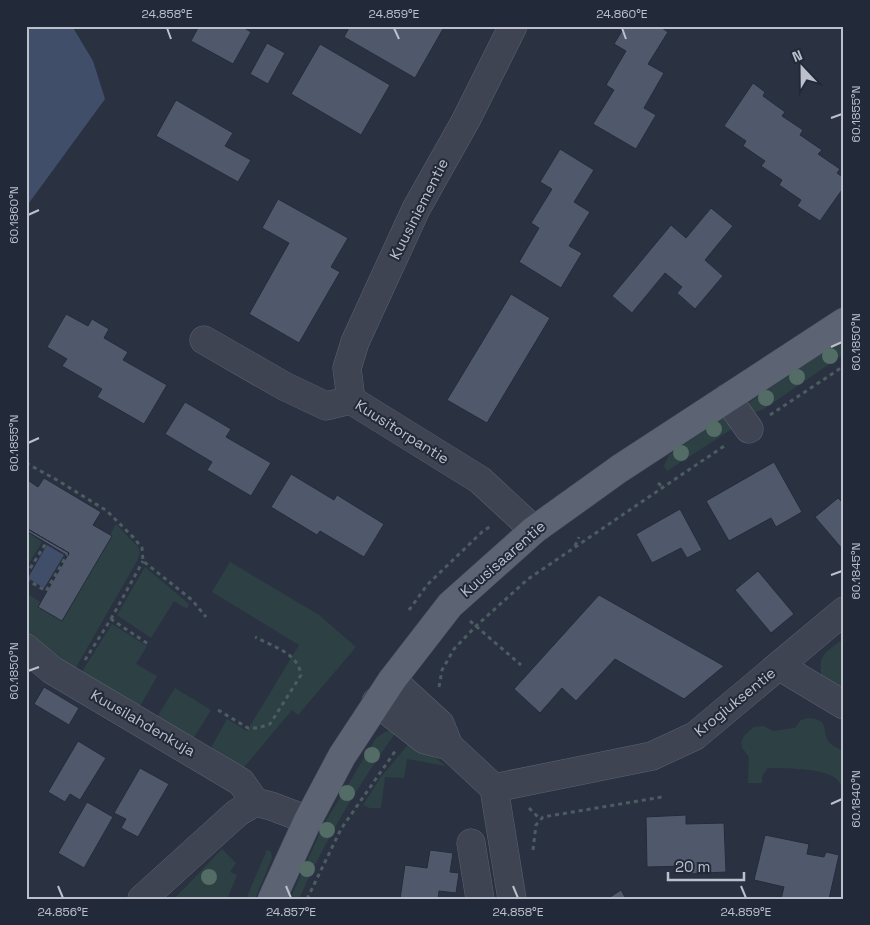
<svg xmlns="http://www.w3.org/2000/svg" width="870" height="925" font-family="'Space Grotesk',sans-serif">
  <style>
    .green { fill: #2d4044 }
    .water { fill: #414e6a }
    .building { fill: #50596b; stroke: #252b3a }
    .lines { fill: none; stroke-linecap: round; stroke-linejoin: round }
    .minor-casing { stroke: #5c6270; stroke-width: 29 }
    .major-casing { stroke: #484d5c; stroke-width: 29 }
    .path { stroke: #4c5d62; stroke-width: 3; stroke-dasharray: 4 4; stroke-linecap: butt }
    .minor { stroke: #3e4452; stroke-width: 28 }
    .major { stroke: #5c6372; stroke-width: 28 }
    .tree { fill: #536c65 }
    .ticks { fill: none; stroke: #bbc0cc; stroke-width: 2 }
    .labels { text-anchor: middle; stroke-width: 4; stroke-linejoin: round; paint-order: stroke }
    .street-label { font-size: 15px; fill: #bbc0cc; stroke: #222938 }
    .neatline { fill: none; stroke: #bbc0cc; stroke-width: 2 }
    .ticks-label { font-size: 12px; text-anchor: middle; fill: #bbc0cc }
  </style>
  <rect width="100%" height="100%" fill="#2a3242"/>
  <path class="green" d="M844,339V354L764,409L750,414L746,407L748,403Z
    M724,417L732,429L667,471L664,466L669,455Z
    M116,524L138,547L140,553L137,561L75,669L26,637V596L28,594L40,602L38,607L62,621L112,536L110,535Z
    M28,532L42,542L26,568V535Z
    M230,562L319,615L356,647L298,715L292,710L240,772L214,754L212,746L227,719L247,731L299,645L212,592Z
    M145,567L189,604L187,609L174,601L151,638L117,615Z
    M112,624L147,646L136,664L157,676L138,710L78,678Z
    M844,638V696L823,684C817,654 822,656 844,638Z
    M175,688L211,710L191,742L155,720Z
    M808,718C832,720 820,730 829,742C832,746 839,749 844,751V795H842C842,792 843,789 842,787C836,766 786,769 768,768L762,776V783H748L749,757L742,748L741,742L744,736L754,727L763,726L773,731L795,728L801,720Z
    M399,728C360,782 326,838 299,899H290L323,826L376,738L385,732Z
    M412,740L446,766L407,759L404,778L385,777L381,808H370L363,805L380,778Z
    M222,849L236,863L230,872L237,875L227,899H174Z
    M267,850L271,852L272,858L255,899H246Z"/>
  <path class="water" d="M26,26H72L93,61L105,99L26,207Z
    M47,545L64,555L44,588L28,578Z"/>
  <path class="building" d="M199,26H241L251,32L233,64L191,41Z
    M350,26H439L443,29L415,78L344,37Z
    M625,26H659L668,32L648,64L664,73L644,108L656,115L636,149L593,124L614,90L606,85L626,51L614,44Z
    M267,43L285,53L268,84L250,74Z
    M320,44L390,85L361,135L291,94Z
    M753,83L765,92L763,96L785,112L782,116L803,130L800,135L822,150L818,154L840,169L837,173L844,178V187L820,221L797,206L801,200L779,185L782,180L761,166L765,161L743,146L746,141L724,126Z
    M176,100L233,133L225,146L251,160L238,182L156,136Z
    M560,149L594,170L574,202L590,212L569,246L582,253L561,288L519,262L539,228L531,223L552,189L540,182Z
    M278,199L348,238L331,267L340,272L299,343L249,314L289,243L262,228Z
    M711,208L733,226L705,260L723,276L695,309L677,293L682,287L665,273L632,313L612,296L671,225L686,238Z
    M511,294L550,318L487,423L447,400Z
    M66,314L88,326L92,319L109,329L104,338L128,352L123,360L167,385L144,424L97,397L102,389L62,366L67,359L47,347Z
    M185,402L231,429L226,437L271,463L251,496L207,470L212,462L165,434Z
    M774,462L802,512L776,527L771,518L729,541L706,501Z
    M291,474L334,500L337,495L384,524L364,557L320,531L317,535L271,507Z
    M44,478L101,512L93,525L112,536L62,621L38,607L69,553L26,528V479L38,487Z
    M838,498L844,504V551L815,517Z
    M680,509L702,550L687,558L681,548L652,563L636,534Z
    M26,528L69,553L68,556L28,532L26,535Z
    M758,571L794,614L771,633L735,590Z
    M599,595L724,666L684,699L615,659L576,701L562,688L540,713L514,689Z
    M44,687L79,708L69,725L34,704Z
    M78,741L106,758L80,800L70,794L65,802L48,792Z
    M140,768L169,784L138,837L121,828L126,819L114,813Z
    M87,802L113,817L84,868L58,853Z
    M686,815V824L724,823L726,872L688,874V866L647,867L646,817Z
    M765,835L809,844L807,854L824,857L826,852L839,855L829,899H781L784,887L754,880Z
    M430,850L453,853L450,872L459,873L456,893L439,891L438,899H400L405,865L427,868Z
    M621,890L626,899H607Z"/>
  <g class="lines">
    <g class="minor-casing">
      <path id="minor" d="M204,340L284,386L326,406L351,400L480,480L534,530
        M727,398L749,429
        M351,400L347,368L355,342L416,209L466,120L513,26
        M26,648L52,670L241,782L255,802
        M779,666L844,705
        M392,680L440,724L449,746L494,788L512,899
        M376,702L425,740L449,746
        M494,788L652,756L695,736L844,611
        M471,843L480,899
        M142,899L237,813L255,802L271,806L308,820"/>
    </g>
    <g class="major-casing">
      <path id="major" d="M272,899L308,820L342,756L392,680L450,605L534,530L619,469L844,322"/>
    </g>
    <path class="path" d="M770,415L844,366
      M26,463L57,480L107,511L134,538L142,548L143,561L192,600L206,617
      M658,483L664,488
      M575,546L579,537
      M26,575L46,543
      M26,579L46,591L67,555
      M409,610L427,585L482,532L491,526
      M111,619L143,561
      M470,621L521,665
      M85,660L111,619L148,644
      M439,687L442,670L454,649L476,626L528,579L727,444
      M218,710L248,728H258L270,724L301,675C298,653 274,647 255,637
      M529,808L540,819
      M533,850L536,825L543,817L662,797
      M307,899L341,829L396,750"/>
    <use href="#minor" class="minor"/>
    <use href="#major" class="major"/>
  </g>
  <g class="tree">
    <circle cx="830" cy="356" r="8"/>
    <circle cx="797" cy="377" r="8"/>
    <circle cx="766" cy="398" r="8"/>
    <circle cx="714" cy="429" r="8"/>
    <circle cx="681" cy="453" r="8"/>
    <circle cx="372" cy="755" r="8"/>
    <circle cx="347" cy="793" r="8"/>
    <circle cx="327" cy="830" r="8"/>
    <circle cx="307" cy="869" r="8"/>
    <circle cx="209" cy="877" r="8"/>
  </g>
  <path class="ticks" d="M167,28L171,39M394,28L399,39M622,28L626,39M831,118L842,114M28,215L39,210M831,347L842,342M28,443L39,438M831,575L842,571M28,671L39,667M831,804L842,799M58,886L63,898M286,886L291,898M513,886L518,898M741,886L746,898"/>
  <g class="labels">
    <g class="street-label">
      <text transform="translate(419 209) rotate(-63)" y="5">Kuusiniementie</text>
      <text transform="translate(402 432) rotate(32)" y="5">Kuusitorpantie</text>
      <text transform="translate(503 559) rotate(-41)" y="5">Kuusisaarentie</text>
      <text transform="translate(735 702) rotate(-39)" y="5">Krogiuksentie</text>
      <text transform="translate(143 723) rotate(30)" y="5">Kuusilahdenkuja</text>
    </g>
  </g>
  <rect width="870" height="925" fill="none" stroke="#222938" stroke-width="55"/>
  <g transform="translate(802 68) rotate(338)" stroke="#222938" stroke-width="4" paint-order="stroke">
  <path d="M0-4L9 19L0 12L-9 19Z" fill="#bbc0cc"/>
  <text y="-8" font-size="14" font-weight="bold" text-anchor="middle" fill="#bbc0cc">N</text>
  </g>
  <path d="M668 872v8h76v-8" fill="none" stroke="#bbc0cc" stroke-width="2.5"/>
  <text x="675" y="872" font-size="15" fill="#bbc0cc" stroke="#222938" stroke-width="4" paint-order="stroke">20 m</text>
  <rect x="28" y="28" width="814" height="870" class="neatline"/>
  <g class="ticks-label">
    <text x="167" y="18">24.858°E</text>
    <text x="394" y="18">24.859°E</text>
    <text x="622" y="18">24.860°E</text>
    <text transform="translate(856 114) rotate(-90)" y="4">60.1855°N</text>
    <text transform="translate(14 215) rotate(-90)" y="4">60.1860°N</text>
    <text transform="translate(856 342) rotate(-90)" y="4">60.1850°N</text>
    <text transform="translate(14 443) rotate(-90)" y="4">60.1855°N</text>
    <text transform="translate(856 571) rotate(-90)" y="4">60.1845°N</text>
    <text transform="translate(14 671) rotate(-90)" y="4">60.1850°N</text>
    <text transform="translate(856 799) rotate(-90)" y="4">60.1840°N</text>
    <text x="63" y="916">24.856°E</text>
    <text x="291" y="916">24.857°E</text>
    <text x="518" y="916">24.858°E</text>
    <text x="746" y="916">24.859°E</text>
  </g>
</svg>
